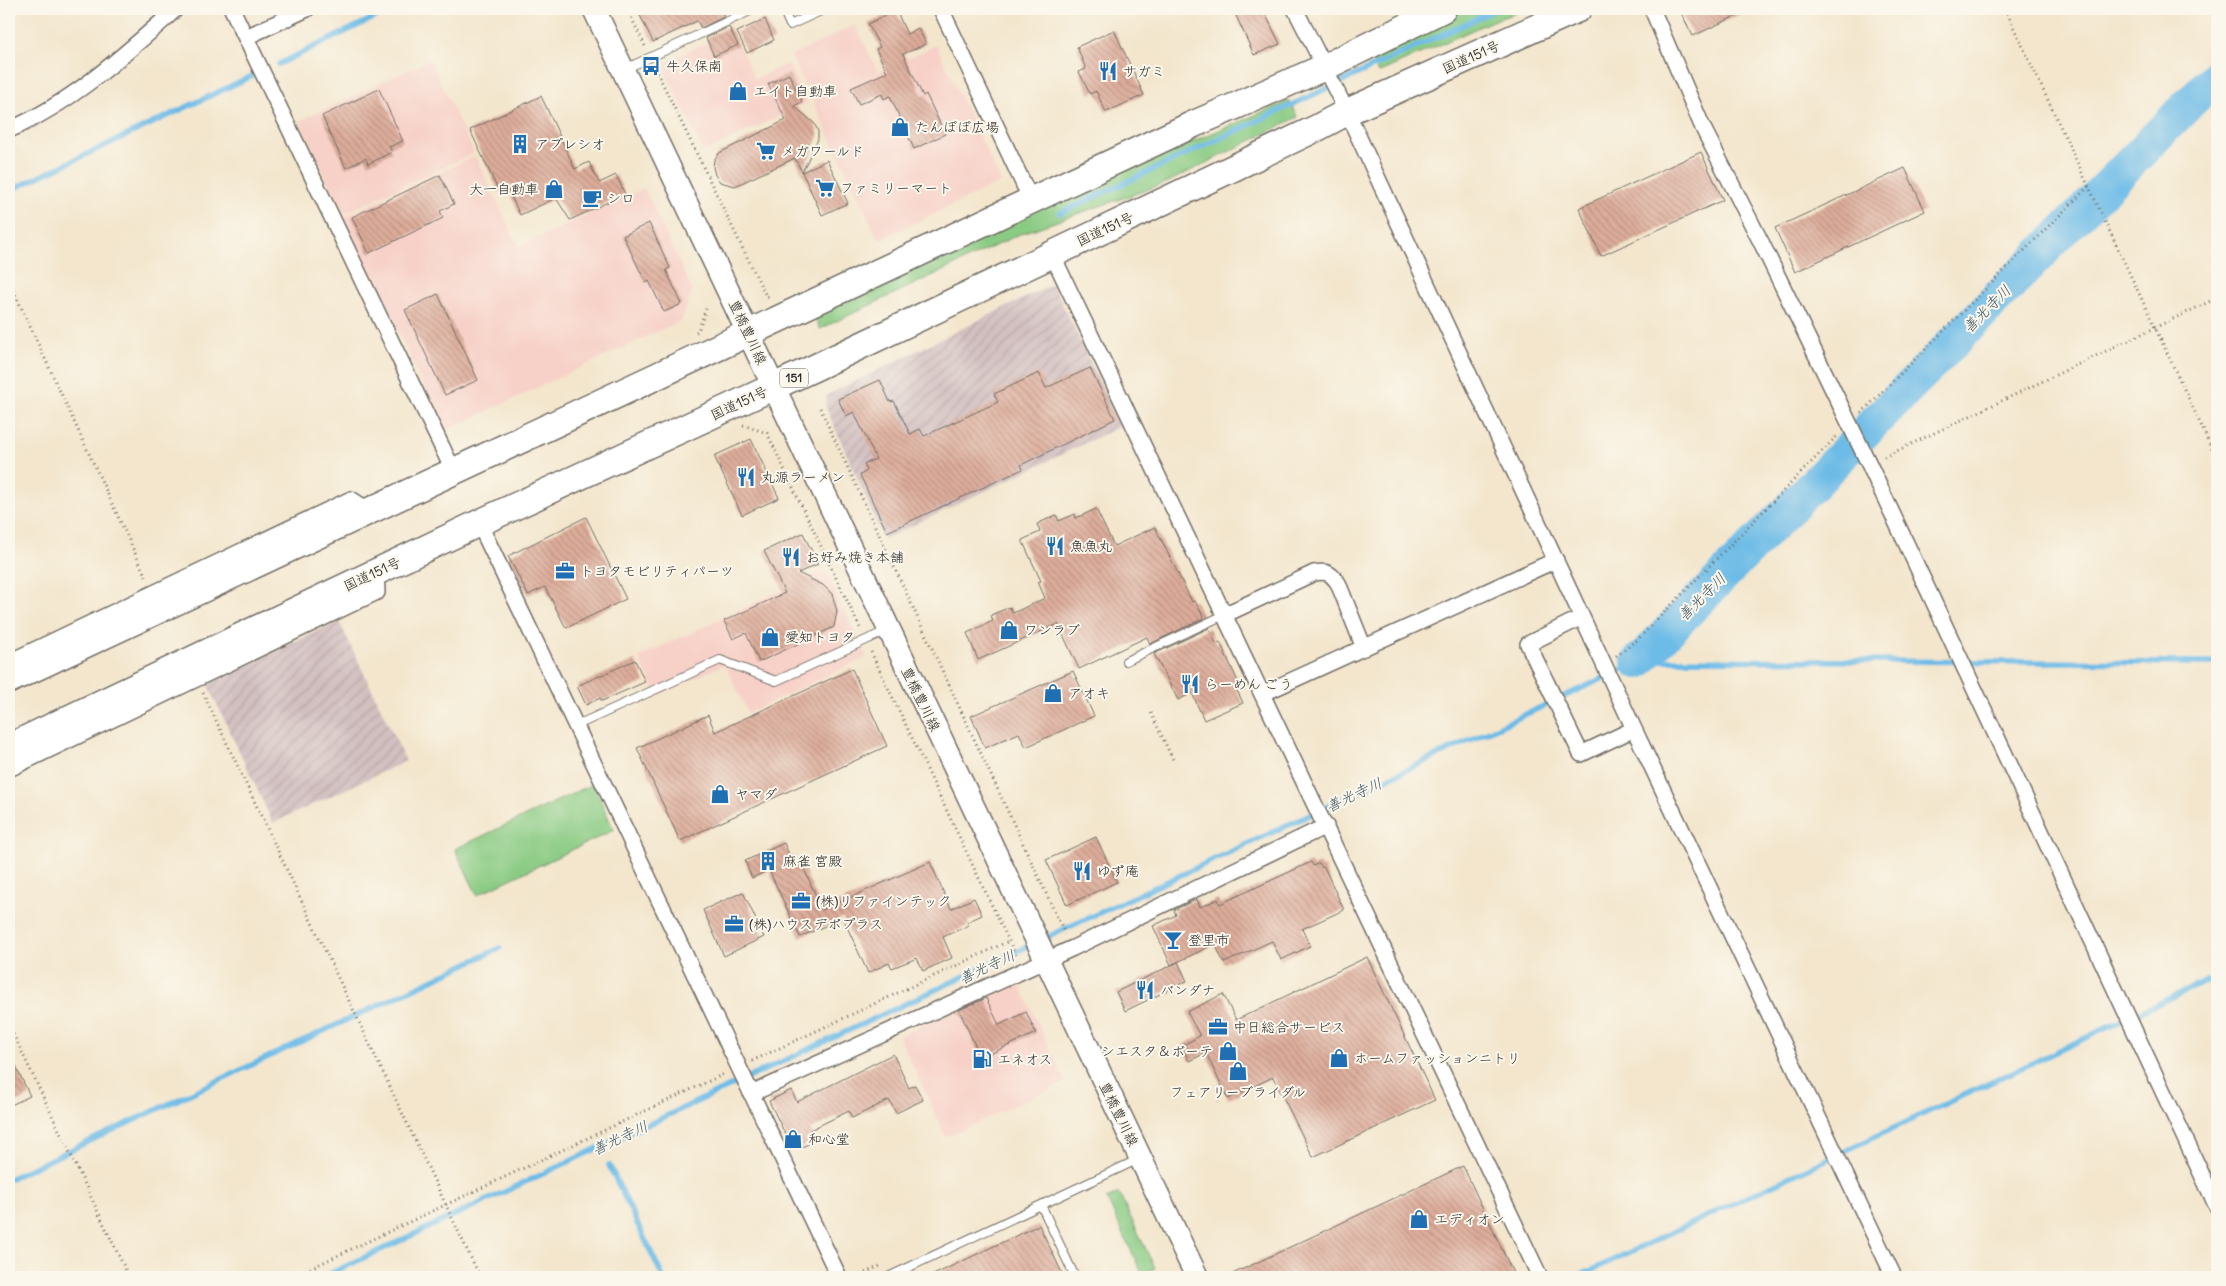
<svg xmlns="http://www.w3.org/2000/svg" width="2226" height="1286" font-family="Delius,'Klee One',sans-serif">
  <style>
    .built { fill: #f7d1c8 }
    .industrial { fill: url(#industrial-furrows) }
    .green { fill: #8acb83; stroke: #5a7b57 }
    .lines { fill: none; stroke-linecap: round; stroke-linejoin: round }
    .stream { stroke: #6dbbe7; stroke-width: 5.5 }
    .river { stroke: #6dbbe7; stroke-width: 34 }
    .building { fill: url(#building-back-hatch) }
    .service-casing { stroke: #716c64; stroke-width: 10 }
    .minor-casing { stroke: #716c64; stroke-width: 18 }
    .secondary-casing { stroke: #716c64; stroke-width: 25 }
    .trunk-casing { stroke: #716c64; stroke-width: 29 }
    .path { stroke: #716c64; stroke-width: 3; stroke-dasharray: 1 4; stroke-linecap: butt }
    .service { stroke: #fff; stroke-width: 8 }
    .minor { stroke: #fff; stroke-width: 15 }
    .secondary { stroke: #fff; stroke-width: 22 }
    .trunk { stroke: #fff; stroke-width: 26 }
    .labels { text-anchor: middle; stroke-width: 4; stroke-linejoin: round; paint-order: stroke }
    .shield { fill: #fbf7ec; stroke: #696865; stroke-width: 1 }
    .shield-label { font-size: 12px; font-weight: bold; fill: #2b2b2b }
    .street-label { font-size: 14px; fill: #2b2b2b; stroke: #fbf7ec }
    .poi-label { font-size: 14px; fill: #2b2b2b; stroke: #fbf7ec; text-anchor: start }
    .water-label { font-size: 15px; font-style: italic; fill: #3f5663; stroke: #fbf7ec }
  </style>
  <defs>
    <pattern id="industrial-furrows" width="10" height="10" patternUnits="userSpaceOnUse" patternTransform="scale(1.25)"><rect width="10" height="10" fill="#d2bfc0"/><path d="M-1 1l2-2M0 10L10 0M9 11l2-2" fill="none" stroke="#b4a4a5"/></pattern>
    <pattern id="building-back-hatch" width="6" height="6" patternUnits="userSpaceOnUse" patternTransform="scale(1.25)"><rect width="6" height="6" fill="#dead9b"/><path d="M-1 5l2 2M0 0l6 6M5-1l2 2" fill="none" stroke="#b48d7f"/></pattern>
  </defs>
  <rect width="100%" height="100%" fill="#fbf7ec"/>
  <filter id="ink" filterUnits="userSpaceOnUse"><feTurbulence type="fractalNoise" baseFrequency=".02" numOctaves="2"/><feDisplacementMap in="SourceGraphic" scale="10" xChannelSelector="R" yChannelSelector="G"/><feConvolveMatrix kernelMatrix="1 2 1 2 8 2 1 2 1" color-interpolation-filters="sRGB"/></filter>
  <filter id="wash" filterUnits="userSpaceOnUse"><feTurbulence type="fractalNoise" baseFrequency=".0096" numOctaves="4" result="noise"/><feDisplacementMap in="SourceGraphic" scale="20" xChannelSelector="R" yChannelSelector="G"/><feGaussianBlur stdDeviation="1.12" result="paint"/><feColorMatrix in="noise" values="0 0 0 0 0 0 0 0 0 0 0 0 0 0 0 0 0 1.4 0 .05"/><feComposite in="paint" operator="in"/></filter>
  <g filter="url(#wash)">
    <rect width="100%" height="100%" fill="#f3e6cd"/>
    <path class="built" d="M855,25L878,72L936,45L1001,182L879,240L791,56Z
      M732,31L755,79L788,63L807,103L704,152L661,64Z
      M430,60L474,153L343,214L299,121Z
      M475,156L519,247L644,188L692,290L682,320L445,431L344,217Z
      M825,570L867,657L748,713L725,664L657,696L639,657Z
      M1018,981L1066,1082L946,1137L899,1036Z"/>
    <path class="industrial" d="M1053,284L1121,426L884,539L825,405L827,395Z
      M339,621L406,761L273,823L207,683Z"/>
    <path class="green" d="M1459,9H1527L1492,21L1378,73L1369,52Z
      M1289,101L1298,117L1166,183L1020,234L820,329L812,313L1078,184L1179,147Z
      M593,784L614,830L477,895L455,849Z
      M1119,1193L1155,1268L1142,1274L1107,1199Z"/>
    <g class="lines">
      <path class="stream" d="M279,64L392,9
        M9,191L252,76
        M1060,213L1497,9
        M1041,940L1638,662L1665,660L2217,663
        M609,1165L663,1277
        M9,1179L500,948
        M323,1277L1033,944
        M1577,1277L2217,976"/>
      <path class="river" d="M1638,662L2217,75"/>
    </g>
    <g id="blocks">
      <path class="building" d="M637,9H722L721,10L724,17L701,28L697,21L653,42Z
        M1233,9H1263L1280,44L1254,55Z
        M1679,9H1751L1693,36Z
        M896,10L907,34L918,28L926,44L903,54L923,96L926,94L945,134L914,149L890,96L884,99L882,94L859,104L851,88L887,72L876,49L880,47L868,24Z
        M765,19L774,40L747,53L737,32Z
        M729,27L738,45L714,56L706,38Z
        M1114,30L1144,95L1106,112L1096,91L1090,94L1079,72L1086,69L1077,47Z
        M789,74L802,102L794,106L814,123L818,131V139L802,172L795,158L735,186L720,182L715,175L713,167L714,160L719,153L786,120L768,84Z
        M379,89L403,141L389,147L392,152L368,164L366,158L346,168L322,116Z
        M541,96L575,169L589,162L599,183L616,175L625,194L570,220L556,198L520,215L507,188L499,192L470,130Z
        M1701,152L1723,200L1601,256L1579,208Z
        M827,160L848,203L822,215L802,172Z
        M1905,168L1925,211L1795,272L1775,228Z
        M440,175L454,204L440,211L443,218L369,253L352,217Z
        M649,223L670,268L666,270L682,304L664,312L649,281L646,283L623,236Z
        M438,294L478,380L445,395L405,310Z
        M1090,368L1115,419L1021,465L1023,469L887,532L860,475L867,471L864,464L876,459L854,412L846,416L838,399L880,380L890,402L894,401L910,434L920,429L924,436L998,402L994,394L1039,373L1046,388Z
        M751,439L779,498L742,515L714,456Z
        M1096,509L1114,546L1155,527L1192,602L1195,601L1204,618L1150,644L1147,637L1079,669L1058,624L978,660L967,633L993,621L991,615L1010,607L1013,613L1045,598L1038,582L1041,581L1022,540L1040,532L1037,524L1056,515L1059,521L1075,514L1076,518Z
        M586,517L626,599L566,628L545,587L528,595L508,556Z
        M803,533L818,564L798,573L823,585L832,594L837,611L834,627L759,662L746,633L733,639L724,621L785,593L764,551Z
        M1209,628L1216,644L1220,642L1240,686L1236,688L1243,703L1204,720L1192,693L1178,700L1154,654Z
        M635,660L645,682L602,701L600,698L586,705L577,686Z
        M852,669L887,746L680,841L637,748L708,715L715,732Z
        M1073,671L1094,716L1026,747L1019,733L985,748L971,716Z
        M1096,837L1117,882L1067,905L1046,860Z
        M784,843L795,868L802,864L822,910L930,862L951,909L974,898L982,915L967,922L969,925L943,937L952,958L923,971L917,958L892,968L889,963L868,973L843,918L800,937L769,870L752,878L745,861Z
        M1311,862L1313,866L1319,863L1322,868L1324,867L1344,910L1302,929L1310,946L1281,960L1272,941L1224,963L1215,944L1171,965L1153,926L1176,915L1174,910L1197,899L1200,907L1218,899L1220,904Z
        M743,892L764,937L724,956L703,910Z
        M1367,957L1435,1100L1313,1157L1273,1077L1228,1099L1206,1053L1189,1061L1181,1046L1200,1036L1187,1012L1223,994L1236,1020Z
        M1178,962L1187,981L1125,1011L1116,992Z
        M986,998L999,1025L1026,1012L1036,1033L981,1058L959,1010Z
        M9,1052L30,1096L9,1106Z
        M893,1054L909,1088L915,1085L923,1100L896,1113L889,1100L852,1118L849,1111L810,1130L816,1140L800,1148L799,1145L792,1148L769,1101L791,1090L797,1102Z
        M1463,1166L1515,1277H1226Z
        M1039,1225L1064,1277H929L992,1247Z"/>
    </g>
  </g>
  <g filter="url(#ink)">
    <use href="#blocks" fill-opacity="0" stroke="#716c64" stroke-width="1"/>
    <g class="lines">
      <g class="service-casing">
        <path id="service" d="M783,9L790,25L825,9
          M625,69L754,9
          M1126,661L1224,615
          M575,726L720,660L776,681L886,631
          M1041,1205L1075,1277
          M888,1277L1139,1159"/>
      </g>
      <g class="minor-casing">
        <path id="minor" d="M232,9L453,470
          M941,9L1031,200
          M1295,9L1347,112L1634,729L1894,1277
          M1652,9L1703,128L1762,244L1869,464L2217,1207
          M246,37L307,9
          M9,130C73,102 124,55 176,9
          M1052,254L1540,1277
          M479,523L839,1277
          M1224,615L1314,573C1326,571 1330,572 1338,583L1364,648
          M1582,617L1528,644L1581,754L1634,729
          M9,662L351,499L368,510
          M1262,694L1556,560
          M9,769L377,592L376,572
          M751,1094L1073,948L1326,826"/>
      </g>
      <g class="secondary-casing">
        <path id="secondary" d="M594,9L1197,1277"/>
      </g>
      <g class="trunk-casing">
        <path id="trunk" d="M9,680L1194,124L1325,67L1443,9
          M9,747L479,523L814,368L1317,128L1347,112L1578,9"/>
      </g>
      <path class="path" d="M627,9L645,46
        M2005,9L2217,459
        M655,68L766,296L771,297
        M9,281L147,579
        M696,332L698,331L707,306
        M820,408L1065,934
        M1861,413L2089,186
        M743,425L767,433L861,630
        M1884,457L2217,298
        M871,652L1017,958
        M1616,656L1637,640L1838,435
        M203,693L480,1277
        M1151,713L1174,762
        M9,1025L129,1277
        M752,1061L1009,941
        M292,1277L724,1074
        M856,1277L880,1266"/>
      <use href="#service" class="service"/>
      <use href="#minor" class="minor"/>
      <use href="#secondary" class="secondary"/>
      <use href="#trunk" class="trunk"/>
    </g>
  </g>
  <defs>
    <g id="bus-bare" transform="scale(1.5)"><path d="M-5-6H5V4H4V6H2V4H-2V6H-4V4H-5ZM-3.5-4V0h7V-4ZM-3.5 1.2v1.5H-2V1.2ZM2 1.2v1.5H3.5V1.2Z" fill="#1f6fb2" stroke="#fbf7ec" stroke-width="2.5" paint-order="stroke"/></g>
    <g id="restaurant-bare" transform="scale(1.5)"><path d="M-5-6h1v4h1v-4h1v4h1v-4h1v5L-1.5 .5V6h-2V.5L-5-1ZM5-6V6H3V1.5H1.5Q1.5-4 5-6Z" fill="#1f6fb2" stroke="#fbf7ec" stroke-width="2.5" paint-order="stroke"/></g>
    <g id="shop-bare" transform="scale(1.5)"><path d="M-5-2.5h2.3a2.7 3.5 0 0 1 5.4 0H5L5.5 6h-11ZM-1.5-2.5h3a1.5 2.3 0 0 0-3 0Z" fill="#1f6fb2" stroke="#fbf7ec" stroke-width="2.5" paint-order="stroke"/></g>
    <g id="building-bare" transform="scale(1.5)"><path d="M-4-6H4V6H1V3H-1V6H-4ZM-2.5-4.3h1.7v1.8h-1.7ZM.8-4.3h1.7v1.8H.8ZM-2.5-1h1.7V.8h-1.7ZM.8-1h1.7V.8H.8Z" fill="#1f6fb2" stroke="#fbf7ec" stroke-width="2.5" paint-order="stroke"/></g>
    <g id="supermarket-bare" transform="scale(1.5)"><path d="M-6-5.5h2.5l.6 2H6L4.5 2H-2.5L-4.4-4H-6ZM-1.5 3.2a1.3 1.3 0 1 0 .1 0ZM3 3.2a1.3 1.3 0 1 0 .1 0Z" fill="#1f6fb2" stroke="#fbf7ec" stroke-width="2.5" paint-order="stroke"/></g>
    <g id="cafe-bare" transform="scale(1.5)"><path d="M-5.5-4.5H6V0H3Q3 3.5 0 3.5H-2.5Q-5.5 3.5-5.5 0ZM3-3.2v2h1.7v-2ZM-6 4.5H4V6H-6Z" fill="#1f6fb2" stroke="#fbf7ec" stroke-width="2.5" paint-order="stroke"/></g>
    <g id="office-bare" transform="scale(1.5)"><path d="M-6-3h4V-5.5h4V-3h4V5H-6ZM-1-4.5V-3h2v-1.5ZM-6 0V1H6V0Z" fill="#1f6fb2" stroke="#fbf7ec" stroke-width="2.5" paint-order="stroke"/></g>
    <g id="bar-bare" transform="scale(1.5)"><path d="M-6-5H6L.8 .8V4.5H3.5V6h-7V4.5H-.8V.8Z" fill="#1f6fb2" stroke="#fbf7ec" stroke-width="2.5" paint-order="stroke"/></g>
    <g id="fuel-bare" transform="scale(1.5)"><path d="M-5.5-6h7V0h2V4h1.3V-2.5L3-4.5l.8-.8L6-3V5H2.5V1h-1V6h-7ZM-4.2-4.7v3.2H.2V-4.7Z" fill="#1f6fb2" stroke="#fbf7ec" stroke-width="2.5" paint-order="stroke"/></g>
  </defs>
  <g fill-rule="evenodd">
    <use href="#bus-bare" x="651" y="66"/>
    <use href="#restaurant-bare" x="1108" y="71"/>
    <use href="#shop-bare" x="738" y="91"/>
    <use href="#shop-bare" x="900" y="127"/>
    <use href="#building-bare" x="520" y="144"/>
    <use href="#supermarket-bare" x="766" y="151"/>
    <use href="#supermarket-bare" x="825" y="188"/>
    <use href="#shop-bare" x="554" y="189"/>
    <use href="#cafe-bare" x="592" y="198"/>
    <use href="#restaurant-bare" x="746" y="477"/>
    <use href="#restaurant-bare" x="1055" y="546"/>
    <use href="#restaurant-bare" x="791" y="557"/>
    <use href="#office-bare" x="565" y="571"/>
    <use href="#shop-bare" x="1009" y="630"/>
    <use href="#shop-bare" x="770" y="637"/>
    <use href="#restaurant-bare" x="1190" y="684"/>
    <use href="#shop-bare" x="1053" y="693"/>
    <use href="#shop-bare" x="720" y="794"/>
    <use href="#building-bare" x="768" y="861"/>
    <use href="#restaurant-bare" x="1082" y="871"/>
    <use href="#office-bare" x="801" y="901"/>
    <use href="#office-bare" x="734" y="924"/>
    <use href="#bar-bare" x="1173" y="940"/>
    <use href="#restaurant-bare" x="1145" y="990"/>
    <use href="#office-bare" x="1218" y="1027"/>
    <use href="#shop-bare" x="1228" y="1051"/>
    <use href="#shop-bare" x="1339" y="1058"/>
    <use href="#fuel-bare" x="982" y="1059"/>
    <use href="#shop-bare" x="1238" y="1071"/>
    <use href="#shop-bare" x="793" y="1139"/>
    <use href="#shop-bare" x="1419" y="1219"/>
  </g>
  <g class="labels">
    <rect class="shield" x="780" y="368.5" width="28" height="19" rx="4"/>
    <g class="shield-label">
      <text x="794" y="382">151</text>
    </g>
    <g class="street-label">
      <text transform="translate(1471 57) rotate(-24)" y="5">国道151号</text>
      <text transform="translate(1105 229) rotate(-25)" y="5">国道151号</text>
      <text transform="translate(748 332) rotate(65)" y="5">豊橋豊川線</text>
      <text transform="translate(739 403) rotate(-25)" y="5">国道151号</text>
      <text transform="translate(372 574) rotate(-25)" y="5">国道151号</text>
      <text transform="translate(921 699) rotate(64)" y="5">豊橋豊川線</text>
      <text transform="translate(1119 1114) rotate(64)" y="5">豊橋豊川線</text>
    </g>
    <g class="poi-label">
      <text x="666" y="71">牛久保南</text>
      <text x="1123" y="76">サガミ</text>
      <text x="753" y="96">エイト自動車</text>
      <text x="915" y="132">たんぽぽ広場</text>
      <text x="535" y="149">アプレシオ</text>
      <text x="781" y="156">メガワールド</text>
      <text x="840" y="193">ファミリーマート</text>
      <text x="539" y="194" text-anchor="end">大一自動車</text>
      <text x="607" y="203">シロ</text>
      <text x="761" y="482">丸源ラーメン</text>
      <text x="1070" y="551">魚魚丸</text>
      <text x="806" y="562">お好み焼き本舗</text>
      <text x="580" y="576">トヨタモビリティパーツ</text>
      <text x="1024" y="635">ワンラブ</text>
      <text x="785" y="642">愛知トヨタ</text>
      <text x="1205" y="689">らーめん ごう</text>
      <text x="1068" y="698">アオキ</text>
      <text x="735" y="799">ヤマダ</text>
      <text x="783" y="866">麻雀 宮殿</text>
      <text x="1097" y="876">ゆず庵</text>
      <text x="816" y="906">(株)リファインテック</text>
      <text x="749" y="929">(株)ハウスデポプラス</text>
      <text x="1188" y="945">登里市</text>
      <text x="1160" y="995">バンダナ</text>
      <text x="1233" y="1032">中日総合サービス</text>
      <text x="1213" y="1056" text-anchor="end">シエスタ＆ボーテ</text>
      <text x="1354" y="1063">ホームファッションニトリ</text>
      <text x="997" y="1064">エネオス</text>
      <text x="1238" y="1097" text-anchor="middle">フェアリーブライダル</text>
      <text x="808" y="1144">和心堂</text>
      <text x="1434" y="1224">エディオン</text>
    </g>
    <g class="water-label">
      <text transform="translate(1987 309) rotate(-45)" y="5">善光寺川</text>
      <text transform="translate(1702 597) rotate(-45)" y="5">善光寺川</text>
      <text transform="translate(1354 795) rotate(-25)" y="5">善光寺川</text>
      <text transform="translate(987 967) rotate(-25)" y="5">善光寺川</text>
      <text transform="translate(620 1138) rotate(-25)" y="5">善光寺川</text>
    </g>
  </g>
  <rect width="2226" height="1286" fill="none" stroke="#fbf7ec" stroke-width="30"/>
</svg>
